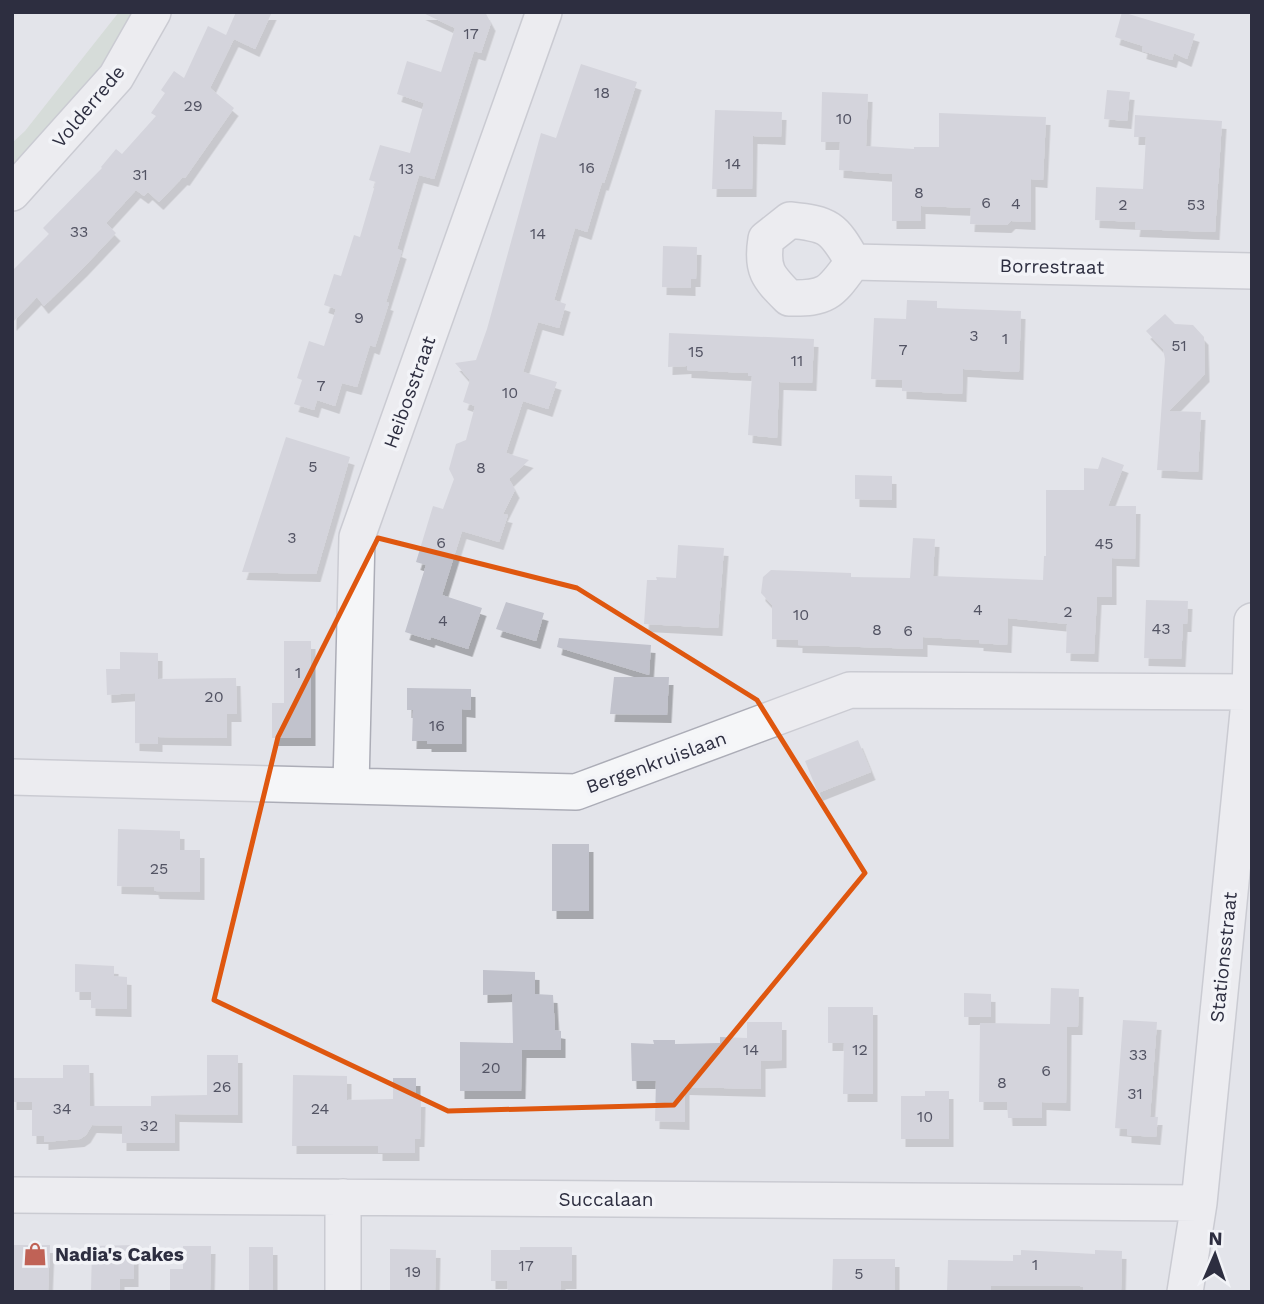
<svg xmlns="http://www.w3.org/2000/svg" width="1264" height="1304" font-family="'Work Sans',sans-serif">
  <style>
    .green { fill: #c5d3c5 }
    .building { fill: #c1c2cc; filter: url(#shadow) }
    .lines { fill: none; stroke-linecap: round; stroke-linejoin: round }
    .minor-casing { stroke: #acadb7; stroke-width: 38 }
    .minor { stroke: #f5f6f8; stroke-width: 35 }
    .marked { fill: none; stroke: #df570f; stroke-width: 5; stroke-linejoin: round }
    .labels { text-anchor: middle; stroke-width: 7; stroke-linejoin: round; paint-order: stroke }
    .number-label { font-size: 16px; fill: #525363 }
    .street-label { font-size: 19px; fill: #2d2e40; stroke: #f2f3f7 }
    .poi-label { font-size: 19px; font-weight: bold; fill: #2d2e40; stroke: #f2f3f7; text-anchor: start }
  </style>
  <defs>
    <filter id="shadow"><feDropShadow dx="4.5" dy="8" stdDeviation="0" flood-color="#0004"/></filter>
  </defs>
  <rect width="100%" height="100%" fill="#e3e4ea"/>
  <path class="green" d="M119,12H146L12,180V143L25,131Z"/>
  <path class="building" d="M236,12H272L255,49L234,39L210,88L234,108L185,178L183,177L159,202L148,192L144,196L136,190L106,223L116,233L83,268L44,306L37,297L12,323V271L49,234L43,228L102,168L101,167L116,149L122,154L156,116L151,113L165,93L161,90L174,71L184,78L208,26L226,35Z
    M421,12H485L491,23L481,53L474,51L434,179L419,175L397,249L402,251L386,302L389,303L375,347L370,345L357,387L342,383L335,406L317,400L314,410L294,404L302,380L297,378L309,341L324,346L336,309L324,305L334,274L341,276L354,235L360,237L376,182L369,180L380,145L410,153L424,103L397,94L407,61L441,72L455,28Z
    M1122,12L1195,34L1187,59L1174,53L1172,60L1142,51L1143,46L1115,37Z
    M581,64L637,82L604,183L602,182L587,232L575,228L554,300L566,304L559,328L538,322L523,372L557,382L548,409L523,401L506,453L529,460L509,479L515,490L503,514L508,515L499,542L462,531L442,595L482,608L468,649L431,637L430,640L405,632L426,565L416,562L433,506L443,509L454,479L449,469L456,444L466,440L475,406L463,402L470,380L455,363L476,360L487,329L541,133L556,138Z
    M1107,90L1130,92L1127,121L1104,119Z
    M822,92L868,94L866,146L914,149V147H939V113L1046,117L1043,180L1031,179V222L1011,221L1007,225L970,224L971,208L921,206V221H892V174L839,170L840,142H821Z
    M715,110L782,112L781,137L753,136L752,189H712Z
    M1135,115L1222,121L1215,232L1135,229L1136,222L1095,220L1096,187L1143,189L1146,137H1134Z
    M663,246L697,247L696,279H691V288L662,287Z
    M907,300L937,301V308L1021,311L1019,372L963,369L962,394L902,391V380L871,379L874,318L906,319Z
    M1165,314L1175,324L1193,325L1204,337L1205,374L1169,411L1201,412L1198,472L1157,470L1165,359L1163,349L1146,331Z
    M669,333L814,339L812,383L779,382L777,438L748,435L752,376H748V373L687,370V366L668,367Z
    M286,437L350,457L316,574L242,572Z
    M1102,457L1124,465L1108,506H1136L1135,559L1112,558V597H1097L1094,654L1066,653L1067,624L1008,618L1007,645L979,643V640L923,637V649L798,645V640L772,639V605L761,593L763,577L771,570L851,573V577L910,578L913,538L935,539L933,576L1043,580L1044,556H1046V490H1084V468L1098,469Z
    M855,475L892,476V500L855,499Z
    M678,545L724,548L718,628L644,624L647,580H657L656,577L676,578Z
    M1146,600L1188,601L1187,624H1183L1181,659L1144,658Z
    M506,602L544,613L536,641L496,629Z
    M559,638L651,645L649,675L557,647Z
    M284,641H311V738H272V703H284Z
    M120,652L158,653V679L236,678L237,714H227V738L158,737V744L135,743V693L107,695L106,669H120Z
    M614,677H669L667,715L610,714Z
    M407,688L471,689V710L462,709V744H427V741H412L413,710H407Z
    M858,740L871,772L818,793L805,761Z
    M118,829L180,831V850H200V892L155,891L154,887L117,886Z
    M552,844H589V911H552Z
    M75,964L114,966V976L127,977V1009L91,1008V992H75Z
    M483,970L535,972V994L553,995L555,1030L561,1031V1050H522L521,1091H460V1042L513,1043L512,994L483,995Z
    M1051,988L1079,989L1078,1027H1067L1066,1103L1042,1102V1118H1008L1007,1102H979L980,1023L1050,1024Z
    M964,993L991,994V1017H964Z
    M828,1007H873V1094H843L844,1043H828Z
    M1123,1020L1157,1022L1150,1117H1158L1156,1137L1127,1135V1129L1115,1128Z
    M747,1022H782V1060L761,1061V1089L685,1087V1122L655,1121L656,1081H632L631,1043L654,1044L653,1040H675V1044L720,1043V1037L747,1038Z
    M207,1055H238V1115L175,1114V1143H122V1126L92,1125L86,1135L80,1139L44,1142V1136H32V1102H12V1078H63V1065H89L90,1106H151V1096L207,1095Z
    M293,1075L347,1076V1100L393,1099V1078H416V1099H421L420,1139H415V1153H378V1146H292Z
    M925,1091H949V1139H901V1096H925Z
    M12,1245H50L48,1292H12Z
    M134,1245V1279H120V1292H91L92,1246Z
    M183,1246H211L210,1292H170V1269H183Z
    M249,1247H273V1292H249Z
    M520,1247H572V1281H561V1292H508L507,1281H491V1250H520Z
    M390,1249L436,1250L435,1292H390Z
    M1021,1250L1095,1254V1250L1122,1251L1121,1292H1083V1287L1080,1286H991V1292H947L948,1260L1013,1261V1255H1021Z
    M833,1259H895V1292H832Z"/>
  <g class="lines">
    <g class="minor-casing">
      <path id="minor" d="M12,193L116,77L153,12
        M790,220C829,224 833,227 853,262C831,292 828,299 789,298C768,277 761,270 766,239Z
        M853,262L1252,271
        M12,777L576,792L850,690L1250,692
        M351,786L357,537L544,12
        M12,1195L1199,1203
        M343,1197V1292
        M1185,1292L1199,1203L1250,692L1252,621"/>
    </g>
    <use href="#minor" class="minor"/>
  </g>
  <path d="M0 0H1264V1304H0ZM378,538L577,588L757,700L865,873L674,1105L448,1111L214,1000L278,737Z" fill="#e3e4ea" fill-opacity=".55" fill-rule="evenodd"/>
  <path class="marked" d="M378,538L577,588L757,700L865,873L674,1105L448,1111L214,1000L278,737Z"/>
  <defs>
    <g id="shop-bare" transform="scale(1.89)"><path d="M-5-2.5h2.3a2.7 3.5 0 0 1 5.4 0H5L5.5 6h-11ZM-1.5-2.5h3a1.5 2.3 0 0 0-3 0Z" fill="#c06256" stroke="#f2f3f7" stroke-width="2.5" paint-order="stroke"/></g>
  </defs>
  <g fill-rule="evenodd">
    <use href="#shop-bare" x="35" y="1254"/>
  </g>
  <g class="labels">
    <g class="number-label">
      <text x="471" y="39">17</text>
      <text x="602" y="98">18</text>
      <text x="193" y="111">29</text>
      <text x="844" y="124">10</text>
      <text x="733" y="169">14</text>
      <text x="587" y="173">16</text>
      <text x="406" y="174">13</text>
      <text x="140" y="180">31</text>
      <text x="919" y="198">8</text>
      <text x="986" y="208">6</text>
      <text x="1016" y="209">4</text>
      <text x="1123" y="210">2</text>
      <text x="1196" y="210">53</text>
      <text x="79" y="237">33</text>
      <text x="538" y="239">14</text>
      <text x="359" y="323">9</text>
      <text x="974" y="341">3</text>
      <text x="1005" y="344">1</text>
      <text x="1179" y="351">51</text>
      <text x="903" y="355">7</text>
      <text x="696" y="357">15</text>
      <text x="797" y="366">11</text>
      <text x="321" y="391">7</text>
      <text x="510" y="398">10</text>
      <text x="313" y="472">5</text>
      <text x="481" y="473">8</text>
      <text x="292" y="543">3</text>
      <text x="441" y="548">6</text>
      <text x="1104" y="549">45</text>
      <text x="978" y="615">4</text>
      <text x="1068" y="617">2</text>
      <text x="801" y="620">10</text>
      <text x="443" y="626">4</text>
      <text x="1161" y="634">43</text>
      <text x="877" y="635">8</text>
      <text x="908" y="636">6</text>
      <text x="298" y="678">1</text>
      <text x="214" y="702">20</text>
      <text x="437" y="731">16</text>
      <text x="159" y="874">25</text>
      <text x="751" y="1055">14</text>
      <text x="860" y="1055">12</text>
      <text x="1138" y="1060">33</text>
      <text x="491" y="1073">20</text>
      <text x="1046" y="1076">6</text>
      <text x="1002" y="1088">8</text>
      <text x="222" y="1092">26</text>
      <text x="1135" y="1099">31</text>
      <text x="62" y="1114">34</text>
      <text x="320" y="1114">24</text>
      <text x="925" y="1122">10</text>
      <text x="149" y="1131">32</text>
      <text x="1035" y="1270">1</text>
      <text x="526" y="1271">17</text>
      <text x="413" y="1277">19</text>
      <text x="859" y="1279">5</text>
    </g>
    <g class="street-label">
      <text transform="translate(88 106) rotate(-50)" y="7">Volderrede</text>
      <text transform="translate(1052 266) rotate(1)" y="7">Borrestraat</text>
      <text transform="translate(409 392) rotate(-70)" y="7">Heibosstraat</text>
      <text transform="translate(656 762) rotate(-20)" y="7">Bergenkruislaan</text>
      <text transform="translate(1223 957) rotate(-84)" y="7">Stationsstraat</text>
      <text x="606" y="1206">Succalaan</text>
    </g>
    <g class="poi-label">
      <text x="55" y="1261">Nadia's Cakes</text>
    </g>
  </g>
  <rect width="1264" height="1304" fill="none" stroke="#2d2e40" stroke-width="28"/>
  <g transform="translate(1215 1255) rotate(2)" stroke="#f2f3f7" stroke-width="5" paint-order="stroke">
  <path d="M0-5L12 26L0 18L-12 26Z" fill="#2d2e40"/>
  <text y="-10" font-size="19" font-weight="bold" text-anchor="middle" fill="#2d2e40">N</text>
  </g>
</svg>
